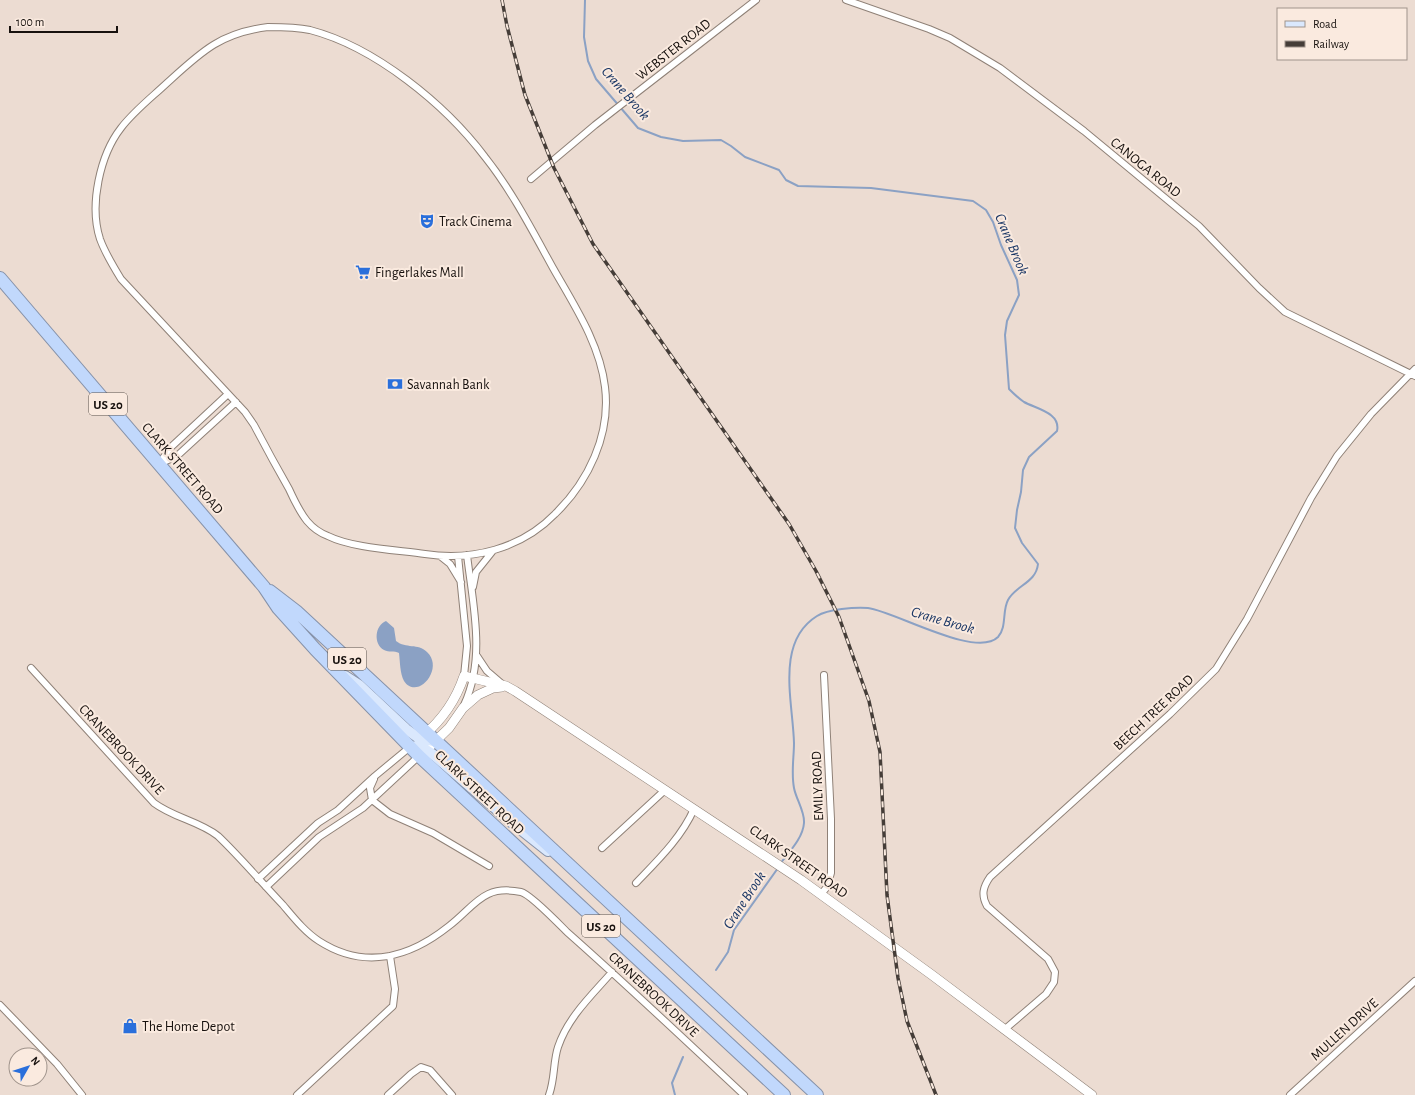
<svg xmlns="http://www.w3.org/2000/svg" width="1415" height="1095" font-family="'Alegreya Sans',sans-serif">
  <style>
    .water { fill: #8ba1c4 }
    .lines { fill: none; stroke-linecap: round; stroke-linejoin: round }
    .stream { stroke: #8ba1c4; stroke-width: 2 }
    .street-casing { stroke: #8f8177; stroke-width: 8 }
    .secondary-casing { stroke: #8f8177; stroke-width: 10 }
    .primary-casing { stroke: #8692a9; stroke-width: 12 }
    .highway-casing { stroke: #8692a9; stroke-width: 14 }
    .street { stroke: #fff; stroke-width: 6 }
    .secondary { stroke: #fff; stroke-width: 9 }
    .primary { stroke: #dae8fd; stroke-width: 10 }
    .highway { stroke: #c1d8fc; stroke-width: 12 }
    .rail-casing { stroke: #453d38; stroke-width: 3.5 }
    .rail { stroke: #faeadf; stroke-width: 2; stroke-dasharray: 6; stroke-linecap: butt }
    .labels { text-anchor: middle; stroke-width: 4; stroke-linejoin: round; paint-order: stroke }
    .shield { fill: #faeadf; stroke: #5b524d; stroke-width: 1 }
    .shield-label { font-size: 13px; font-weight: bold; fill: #17110e }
    .street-label { font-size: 14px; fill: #17110e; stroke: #faeadf }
    .poi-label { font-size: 14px; fill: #17110e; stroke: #faeadf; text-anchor: start }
    .water-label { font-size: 15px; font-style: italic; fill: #1c3866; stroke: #faeadf }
  </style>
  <rect width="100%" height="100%" fill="#ecdcd2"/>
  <path class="water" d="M386,621L394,628L396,641C406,649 418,643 427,652C445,669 417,701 404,681C400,674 400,661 399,653C394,650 389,653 384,650C373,644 375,625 386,621Z"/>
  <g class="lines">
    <path class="stream" d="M585,0L584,37L588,61L596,79L638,128L661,137L683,141L721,140L731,146L745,157L779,170L786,180L798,186L871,188L973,201L986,210L993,222L1001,245L1017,280L1019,295L1007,321L1005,335L1009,389C1014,394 1018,398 1024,402C1037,409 1061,413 1057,431L1029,457L1023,470L1021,492L1017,510L1015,528L1022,543L1038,564C1036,583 1016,585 1008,600C1002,611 1007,627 998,637C976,659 894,611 868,608C855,607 828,609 817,616C775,642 793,702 794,743C794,758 791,772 794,788C796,799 805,812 804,823C803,838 789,852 780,864
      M716,970L728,952L734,930L778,868
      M675,1095L672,1083L683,1057"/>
    <g class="street-casing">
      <path id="street" d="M846,0L929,29L950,38L1000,68L1084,131L1199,226L1259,288L1285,312L1415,376
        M268,27C282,27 296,27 310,30C375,47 445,104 485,157C512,191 532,230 553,268C574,305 600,344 605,387C611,435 588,482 555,514C521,549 472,561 425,554C397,550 352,548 328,536C320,533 312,527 307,521C299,511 294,500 289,489C277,468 265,446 254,425L245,412L121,279C113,266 105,253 100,239C89,205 100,155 121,128C134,111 151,98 167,83C201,52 220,33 268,27Z
        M531,179L595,125L756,0
        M159,464L177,456L236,402
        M159,464L170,448L228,394
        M440,556L450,564L461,582
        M458,556L467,646L464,676
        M473,587L476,572L492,552
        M477,656L487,671L501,683
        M31,668L154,803C174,818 199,821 218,836C241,858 261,882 283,905C294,918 305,932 319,941C364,970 409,958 449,926C475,906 483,884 521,892C530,894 559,924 567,932C627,985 685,1040 744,1095
        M464,705C486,658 473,605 467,555
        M372,800L390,814L433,833L489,866
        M372,800L370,788L374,779
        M602,848L665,790
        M258,879L318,823L338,810L375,776L410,747
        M636,883C658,860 681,838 694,809
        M266,887L319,837L363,808L419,756
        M821,894L827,887L831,873V819L824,675
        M0,1005L57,1064L82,1095
        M1004,1030L1046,994L1054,982L1055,972L1048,959L987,906C981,895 983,887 990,877L1170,714L1216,669L1247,619L1311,498L1337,456L1371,414L1415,369
        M297,1095L393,1006L395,989L390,956
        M388,1095L411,1074L421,1067L430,1070L452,1095
        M549,1095C555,1079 553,1062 558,1047C568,1017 592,995 612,972
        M1290,1095L1415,981"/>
    </g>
    <g class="secondary-casing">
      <path id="secondary" d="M423,736C442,720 456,700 464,676L506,686L515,691L801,880L932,975L1092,1095
        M421,755L449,728L463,708L478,695L493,688L502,687"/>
    </g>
    <g class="primary-casing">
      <path id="primary" d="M345,676L359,685L406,729L420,739L435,741
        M410,747L420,746L435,756L510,821L548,851"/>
    </g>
    <g class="highway-casing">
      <path id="highway" d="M0,278L264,587L278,608L315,649L419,756L784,1095
        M270,591L296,611L817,1095"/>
    </g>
    <use href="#street" class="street"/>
    <use href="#secondary" class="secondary"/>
    <use href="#primary" class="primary"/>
    <use href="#highway" class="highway"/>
    <g class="rail-casing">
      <path id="rail" d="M502,0L507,26L525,95L554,168L593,244L789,524L816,571L839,617L869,701L880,752L887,895L898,978L907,1021L936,1095"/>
    </g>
    <use href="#rail" class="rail"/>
  </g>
  <defs>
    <g id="theatre-bare" transform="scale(1.2)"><path d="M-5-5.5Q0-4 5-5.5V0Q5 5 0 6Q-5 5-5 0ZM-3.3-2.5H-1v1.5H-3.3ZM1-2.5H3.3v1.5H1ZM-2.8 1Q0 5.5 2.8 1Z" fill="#2a6fdb" stroke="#faeadf" stroke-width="2.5" paint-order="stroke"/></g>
    <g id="supermarket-bare" transform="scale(1.2)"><path d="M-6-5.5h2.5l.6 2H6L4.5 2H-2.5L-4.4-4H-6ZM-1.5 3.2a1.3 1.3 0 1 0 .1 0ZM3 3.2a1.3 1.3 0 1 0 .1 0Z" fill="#2a6fdb" stroke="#faeadf" stroke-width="2.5" paint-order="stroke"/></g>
    <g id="bank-bare" transform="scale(1.2)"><path d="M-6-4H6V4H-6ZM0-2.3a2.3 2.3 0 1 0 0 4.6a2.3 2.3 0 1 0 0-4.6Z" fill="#2a6fdb" stroke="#faeadf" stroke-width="2.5" paint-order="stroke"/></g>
    <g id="shop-bare" transform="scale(1.2)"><path d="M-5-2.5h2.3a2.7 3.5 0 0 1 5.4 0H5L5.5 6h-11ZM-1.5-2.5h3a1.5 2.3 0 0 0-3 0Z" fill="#2a6fdb" stroke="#faeadf" stroke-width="2.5" paint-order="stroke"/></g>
  </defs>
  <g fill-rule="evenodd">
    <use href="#theatre-bare" x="427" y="221"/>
    <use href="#supermarket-bare" x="363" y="272"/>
    <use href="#bank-bare" x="395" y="384"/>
    <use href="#shop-bare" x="130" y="1026"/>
  </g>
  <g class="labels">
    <g class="shield">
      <rect x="89" y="393" width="38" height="22" rx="3"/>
      <rect x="328" y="648" width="38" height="22" rx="3"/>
      <rect x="582" y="915" width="38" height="22" rx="3"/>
    </g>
    <g class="shield-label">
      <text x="108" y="409">US 20</text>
      <text x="347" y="664">US 20</text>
      <text x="601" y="931">US 20</text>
    </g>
    <g class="street-label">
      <text transform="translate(673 49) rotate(-38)" y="5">WEBSTER ROAD</text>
      <text transform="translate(1146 167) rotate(39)" y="5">CANOGA ROAD</text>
      <text transform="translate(183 468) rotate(49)" y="5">CLARK STREET ROAD</text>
      <text transform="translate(1153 712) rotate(-43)" y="5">BEECH TREE ROAD</text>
      <text transform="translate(122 749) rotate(47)" y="5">CRANEBROOK DRIVE</text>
      <text transform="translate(817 786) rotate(-92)" y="5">EMILY ROAD</text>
      <text transform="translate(480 792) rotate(43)" y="5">CLARK STREET ROAD</text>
      <text transform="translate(799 861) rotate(35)" y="5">CLARK STREET ROAD</text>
      <text transform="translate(654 994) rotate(43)" y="5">CRANEBROOK DRIVE</text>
      <text transform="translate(1344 1029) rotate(-42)" y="5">MULLEN DRIVE</text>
    </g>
    <g class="poi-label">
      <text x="439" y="226">Track Cinema</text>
      <text x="375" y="277">Fingerlakes Mall</text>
      <text x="407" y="389">Savannah Bank</text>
      <text x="142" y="1031">The Home Depot</text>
    </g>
    <g class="water-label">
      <text transform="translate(626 93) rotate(49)" y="5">Crane Brook</text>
      <text transform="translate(1012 244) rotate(67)" y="5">Crane Brook</text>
      <text transform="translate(943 620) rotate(16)" y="5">Crane Brook</text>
      <text transform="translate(744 900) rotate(-57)" y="5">Crane Brook</text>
    </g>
  </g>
  <rect x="1277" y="8" width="130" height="52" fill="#faeadf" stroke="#9f938b"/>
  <rect x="1285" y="21" width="20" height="6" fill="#dae8fd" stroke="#9f938b"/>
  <text x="1313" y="28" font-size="12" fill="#17110e">Road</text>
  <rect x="1285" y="41" width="20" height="6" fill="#453d38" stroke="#9f938b"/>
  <text x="1313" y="48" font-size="12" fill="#17110e">Railway</text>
  <g transform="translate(28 1067) rotate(51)"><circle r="19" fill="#faeadf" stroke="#9f938b"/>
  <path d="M0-3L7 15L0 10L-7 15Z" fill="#2a6fdb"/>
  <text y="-6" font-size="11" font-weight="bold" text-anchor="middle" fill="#17110e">N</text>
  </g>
  <path d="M10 26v6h107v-6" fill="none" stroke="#17110e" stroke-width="2"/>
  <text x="16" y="26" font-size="12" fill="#17110e" stroke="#faeadf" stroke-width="3" paint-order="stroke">100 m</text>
</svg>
